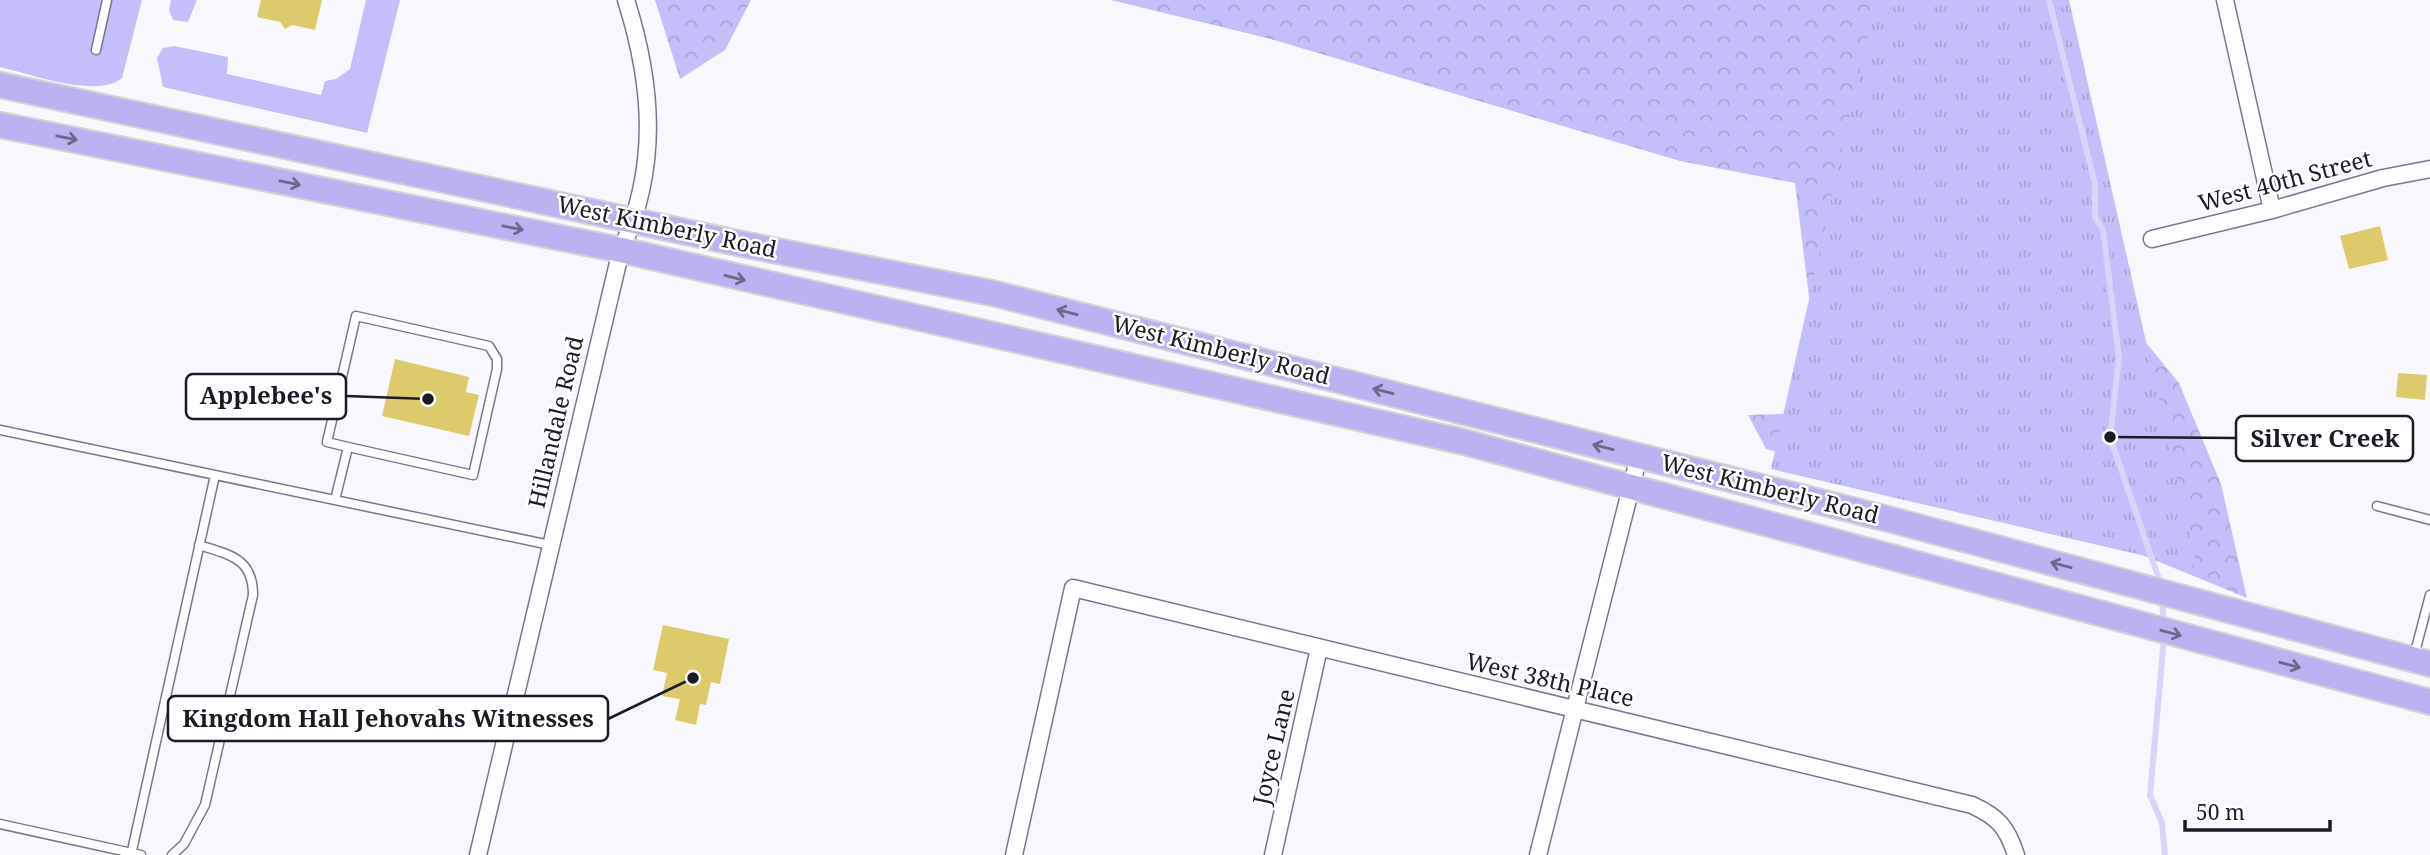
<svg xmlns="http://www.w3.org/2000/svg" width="2430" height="855" font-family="'Noto Serif',serif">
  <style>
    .grass { fill: #c3bffa }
    .forest { fill: url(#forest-crowns) }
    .park { fill: url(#park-tufts) }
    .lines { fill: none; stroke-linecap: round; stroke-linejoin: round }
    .stream { stroke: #d7d5f8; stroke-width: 6 }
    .building { fill: #ddcb6b }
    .service-casing { stroke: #797790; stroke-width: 11 }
    .minor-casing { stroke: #797790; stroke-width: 19 }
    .primary-casing { stroke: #d2d1d3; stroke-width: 28 }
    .service { stroke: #fff; stroke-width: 8 }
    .minor { stroke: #fff; stroke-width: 16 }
    .primary { stroke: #bbb3f1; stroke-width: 24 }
    .oneway { stroke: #6c678b }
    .labels { text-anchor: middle; stroke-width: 5; stroke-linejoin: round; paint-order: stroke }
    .street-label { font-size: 23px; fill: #1c1b25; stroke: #fff }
    .leader { fill: none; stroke: #1c1b25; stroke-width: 2.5 }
    .callout-dot { fill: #1c1b25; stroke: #fff; stroke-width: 2.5 }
    .callout { fill: #fff; stroke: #1c1b25; stroke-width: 2.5 }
    .callout-label { font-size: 24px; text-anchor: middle; font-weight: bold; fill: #1c1b25 }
  </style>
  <defs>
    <pattern id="forest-crowns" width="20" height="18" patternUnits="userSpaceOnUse" patternTransform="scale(1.75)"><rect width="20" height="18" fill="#c3bffa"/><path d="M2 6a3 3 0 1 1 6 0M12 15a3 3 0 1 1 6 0" fill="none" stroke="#a7a4d6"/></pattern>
    <pattern id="park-tufts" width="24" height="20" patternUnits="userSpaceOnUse" patternTransform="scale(1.75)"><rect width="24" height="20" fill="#c3bffa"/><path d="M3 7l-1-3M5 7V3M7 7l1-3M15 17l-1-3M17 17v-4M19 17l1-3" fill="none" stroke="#a7a4d6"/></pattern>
  </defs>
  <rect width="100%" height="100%" fill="#f8f7fd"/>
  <path class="grass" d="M0,0H142L122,78C98,99 30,74 0,67Z
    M171,0H197L188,22L173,20L169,10Z
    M366,0H400L367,133L163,87L157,58L163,48L174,46L228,57L227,74L321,95L325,81L336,79L350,69Z"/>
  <path class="forest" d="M655,0H751L725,50L680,79Z
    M1111,0H2054L2134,328L2179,383L2221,484L2247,598L2123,547L1766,449L1748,415L1818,413L1840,376L1809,297L1795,183L1680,161L1271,39Z"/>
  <path class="park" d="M1876,0H2069L2197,568L1771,469Z"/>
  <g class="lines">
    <path class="stream" d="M2049,0L2095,184V217L2103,230L2119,358L2110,437L2161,585
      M2162,600L2164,624
      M2164,638L2150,795L2162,823L2165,855"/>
  </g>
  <path class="building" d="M261,0H322L315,30L292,25L285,29L280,22L257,17Z
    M2380,226L2388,260L2349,269L2340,236Z
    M395,359L469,377L466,392L479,395L469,436L382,416Z
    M2398,373L2427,375L2425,400L2396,397Z
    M663,625L729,639L720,684L711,682L706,705L700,704L696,725L675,720L680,699L662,696L667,673L653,670Z"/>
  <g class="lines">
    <g class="service-casing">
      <path id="service" d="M96,50L107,0
        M0,430L550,545
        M335,500L348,447L473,475L497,369V359L489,346L356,316L327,442L348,447
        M2377,506L2430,520
        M2414,656L2430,595
        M0,824L141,855
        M131,855L215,475
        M172,855L184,844L205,805L253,595C253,558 230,555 199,545"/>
    </g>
    <g class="minor-casing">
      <path id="minor" d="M2225,0L2272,210
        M2152,239L2272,210L2383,178L2430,169
        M478,855L621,250C659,167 653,85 626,0
        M1014,855L1073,588L1972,805C1998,817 2007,827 2016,855
        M1273,855L1319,648
        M1538,855L1639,456"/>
    </g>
    <g class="primary-casing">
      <path id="primary" d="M0,85L742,244L992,293L1896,521L2430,664
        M0,125L621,250L1464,442L2430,702"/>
    </g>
    <use href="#service" class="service"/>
    <use href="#minor" class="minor"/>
    <use href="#primary" class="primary"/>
  </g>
  <defs><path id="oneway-shaft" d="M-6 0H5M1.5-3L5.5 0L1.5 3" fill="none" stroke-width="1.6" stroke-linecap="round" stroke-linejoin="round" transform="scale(1.75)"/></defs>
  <g class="oneway">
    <use href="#oneway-shaft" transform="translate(67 138) rotate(11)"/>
    <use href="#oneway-shaft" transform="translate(290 183) rotate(11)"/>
    <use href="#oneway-shaft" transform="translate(513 228) rotate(11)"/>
    <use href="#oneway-shaft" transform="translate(735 278) rotate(14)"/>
    <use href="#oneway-shaft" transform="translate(1067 312) rotate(-166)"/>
    <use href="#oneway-shaft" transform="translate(1383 391) rotate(-166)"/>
    <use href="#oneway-shaft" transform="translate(1603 447) rotate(-166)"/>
    <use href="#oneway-shaft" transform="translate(2061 565) rotate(-165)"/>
    <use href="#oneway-shaft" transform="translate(2171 633) rotate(15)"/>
    <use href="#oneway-shaft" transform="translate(2290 665) rotate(15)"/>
  </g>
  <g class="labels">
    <g class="street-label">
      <text transform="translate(2285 181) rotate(-15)" y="8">West 40th Street</text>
      <text transform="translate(667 227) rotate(12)" y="8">West Kimberly Road</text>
      <text transform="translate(1221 350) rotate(14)" y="8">West Kimberly Road</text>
      <text transform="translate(556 422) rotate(-77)" y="8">Hillandale Road</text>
      <text transform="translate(1770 489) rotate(14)" y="8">West Kimberly Road</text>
      <text transform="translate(1550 680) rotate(13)" y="8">West 38th Place</text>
      <text transform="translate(1274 747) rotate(-77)" y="8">Joyce Lane</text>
    </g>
  </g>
  <path class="leader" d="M428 399L346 396M2110 437L2236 438M693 678L608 719"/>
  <g class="callout-dot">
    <circle cx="428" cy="399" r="7"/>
    <circle cx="2110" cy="437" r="7"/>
    <circle cx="693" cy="678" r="7"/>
  </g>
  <g class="callout">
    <rect x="186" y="374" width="160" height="45" rx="7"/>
    <rect x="2236" y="416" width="177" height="45" rx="7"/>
    <rect x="168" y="696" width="440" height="45" rx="7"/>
  </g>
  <g class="callout-label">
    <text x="266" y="404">Applebee's</text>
    <text x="2325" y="447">Silver Creek</text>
    <text x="388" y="727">Kingdom Hall Jehovahs Witnesses</text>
  </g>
  <path d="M2185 820v10h145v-10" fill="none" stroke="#1c1b25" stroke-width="3.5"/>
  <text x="2196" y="820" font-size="21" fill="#1c1b25" stroke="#ffffff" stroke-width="5" paint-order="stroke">50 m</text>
</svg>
